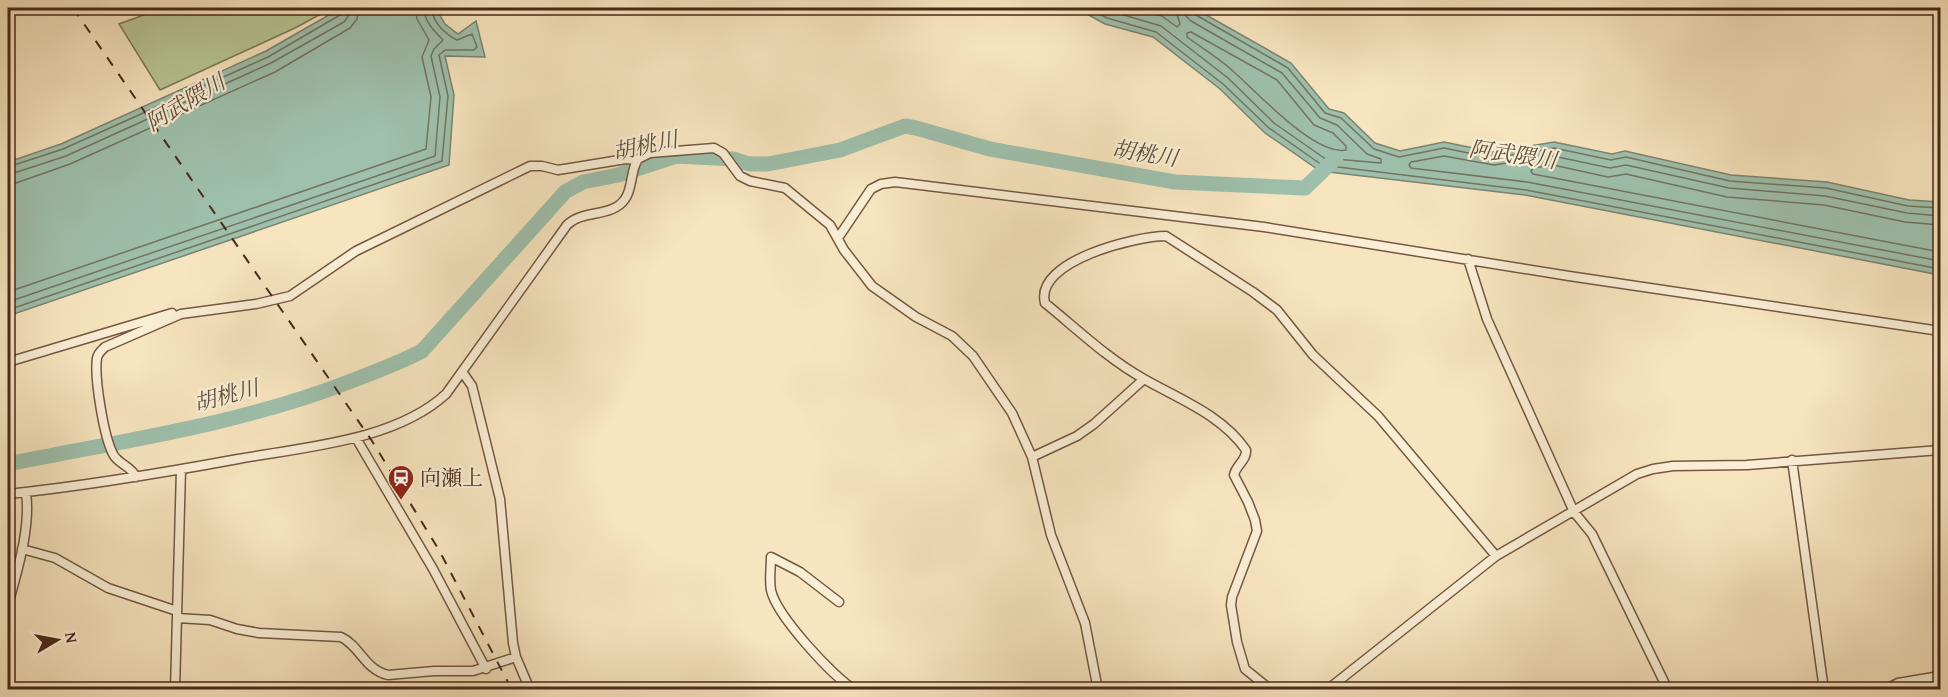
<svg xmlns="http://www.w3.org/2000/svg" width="1948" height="697" font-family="'Gentium Book Plus','Noto Serif JP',serif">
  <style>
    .green { fill: #b8c695; stroke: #807857; stroke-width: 1.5 }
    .water { fill: #9ec0ac; stroke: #7c8471; stroke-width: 1.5 }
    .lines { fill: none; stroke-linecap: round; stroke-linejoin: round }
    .shore { stroke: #737462; stroke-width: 1.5 }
    .river { stroke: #9ec0ac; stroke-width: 15 }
    .minor-casing { stroke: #745842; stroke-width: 11 }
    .minor { stroke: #faeed5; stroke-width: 8 }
    .rail { stroke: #482919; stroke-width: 2; stroke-dasharray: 10 10; stroke-linecap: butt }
    .labels { text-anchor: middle; stroke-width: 4.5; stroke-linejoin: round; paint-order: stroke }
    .poi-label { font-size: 21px; fill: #482919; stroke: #faeed5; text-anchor: start }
    .water-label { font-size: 22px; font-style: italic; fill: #5e4f3e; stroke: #faeed5 }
  </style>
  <rect width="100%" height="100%" fill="#f7e5bf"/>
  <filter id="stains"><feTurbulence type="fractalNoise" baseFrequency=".00333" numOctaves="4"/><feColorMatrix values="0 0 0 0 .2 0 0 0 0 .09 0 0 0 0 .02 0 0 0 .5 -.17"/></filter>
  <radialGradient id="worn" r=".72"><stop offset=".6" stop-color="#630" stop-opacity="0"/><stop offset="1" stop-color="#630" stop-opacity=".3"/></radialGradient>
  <path class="green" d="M163,8H332L295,28L160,90L119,24Z"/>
  <path class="water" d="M341,8H438L437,10L445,24L458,34L476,21L485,57L445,56L454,95L449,165L8,316V162L61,144L266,51Z
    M1076,8H1194L1291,63L1329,109L1344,113L1375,143L1400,151L1444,142L1493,152L1554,142L1612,154L1625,151L1731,175L1827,182L1909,200L1940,202V275L1525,195L1320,171L1265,133L1220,89L1153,37L1105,24Z"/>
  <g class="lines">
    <path class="shore" d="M1088,8L1107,18L1156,32L1223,84L1269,128L1322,165L1526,190L1940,269
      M1103,8L1110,11L1161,26L1228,78L1274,123L1324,158L1381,163V159L1367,154L1337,125L1320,118L1282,73L1191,21L1186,16L1185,8
      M1130,8L1162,16L1177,27L1180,24L1175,8
      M1192,8L1196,15L1288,68L1325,113L1341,118L1374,149L1399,157L1444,148L1493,158L1554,148L1611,160L1626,157L1730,181L1826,188L1908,206L1940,208
      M1191,32L1277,80L1314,125L1333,133L1346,146V150C1315,156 1258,93 1235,73C1221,59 1203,49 1187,37V33Z
      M8,167L63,149L268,57L340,15L343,8
      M8,175L66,156L271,63L344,22L349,15L350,8
      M8,184L16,183L70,164L275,72L350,28L357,19L359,8
      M1940,216L1907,213L1825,196L1729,188L1626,165L1610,168L1553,156L1494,165L1444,156L1411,162L1409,165L1411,168L1527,182L1940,261
      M1940,225L1905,222L1824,205L1727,197L1626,174L1608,177L1553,165L1533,168L1531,171L1533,174L1940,252
      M8,292L426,149L431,97L422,57L429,40L417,19L415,8
      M8,302L435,156L440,97L431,56L434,49L443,40C434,31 424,21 424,8
      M8,310L442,161L448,96L439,55L445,50H474L477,47L472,34L457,40C445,34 432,22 432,8"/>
    <path class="river" d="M8,464C121,441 237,425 346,383C372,373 397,364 422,351L565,192L583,182L618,175L676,156L734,159L749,164H768L840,150L905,126L916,128L990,149L1175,182L1305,188L1336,158"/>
    <g class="minor-casing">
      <path id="minor" d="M838,238L871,189L881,184L895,182L1264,227L1569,276L1940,331
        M1468,259L1487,319L1574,512L1592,534L1668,690
        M8,362L172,313
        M463,373L472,386L500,499L513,643L516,657L530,690
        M356,438L433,569L486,669
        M1032,457L1077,436L1094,424L1144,379
        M1792,460L1824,690
        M136,477C131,466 118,464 113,454C104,437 94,378 97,358C98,353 101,351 105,347L181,314L256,304L290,296L356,251L530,166H542L558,170L626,159L637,160
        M8,494C85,486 162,473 238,459C304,447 395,441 446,394L567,225C583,209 612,218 625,199C633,188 630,171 638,159L650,153L714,148L723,153L740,176L750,181L785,188L830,225L844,250L872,286L916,317L952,336L973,356L1012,413L1032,457L1051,535L1085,623L1098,690
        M22,549L55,558L108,588L177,611
        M839,602L800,572L771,557C771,568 769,580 771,590C776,615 833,677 855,690
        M8,605C17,572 31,528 26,492
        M177,618L210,620L237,629L259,633L341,637C360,646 365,670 388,675L434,671H473L516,657
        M175,690L181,469
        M1271,690L1245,669L1237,642L1231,605L1232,597L1257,531L1255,520L1248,502L1234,475C1236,465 1247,460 1246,450C1222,415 1179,399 1144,379C1108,359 1077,329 1045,303C1034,261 1136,236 1166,236L1253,292L1277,310L1313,355L1378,416L1496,556
        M1327,690L1496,556L1637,474L1653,469L1673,466L1747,465L1940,450
        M1884,690L1898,683L1940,676"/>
    </g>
    <use href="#minor" class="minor"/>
    <path class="rail" d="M73,8L372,441L439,550L512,690"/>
  </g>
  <defs>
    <g id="station-pin" transform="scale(1.35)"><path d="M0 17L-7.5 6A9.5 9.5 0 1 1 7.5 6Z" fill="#8f2418" stroke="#faeed5"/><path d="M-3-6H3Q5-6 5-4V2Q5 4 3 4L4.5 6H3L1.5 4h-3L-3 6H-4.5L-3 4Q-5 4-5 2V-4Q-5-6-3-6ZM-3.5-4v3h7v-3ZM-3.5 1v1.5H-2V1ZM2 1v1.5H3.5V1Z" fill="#fff"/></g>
  </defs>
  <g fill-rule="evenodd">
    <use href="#station-pin" x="401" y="478"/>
  </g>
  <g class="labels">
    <g class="poi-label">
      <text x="420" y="485">向瀬上</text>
    </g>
    <g class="water-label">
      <text transform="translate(185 102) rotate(-31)" y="8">阿武隈川</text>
      <text transform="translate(645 145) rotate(-12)" y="8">胡桃川</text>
      <text transform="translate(1145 153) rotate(9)" y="8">胡桃川</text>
      <text transform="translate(1513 154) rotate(8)" y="8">阿武隈川</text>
      <text transform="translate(226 395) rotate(-15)" y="8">胡桃川</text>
    </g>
  </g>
  <rect width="1948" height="697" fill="none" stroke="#f7e5bf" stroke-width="30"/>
  <rect x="9" y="9" width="1930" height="679" fill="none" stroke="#482919" stroke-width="3"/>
  <rect x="15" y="15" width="1918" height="667" fill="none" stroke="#482919" stroke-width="1.5"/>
  <g transform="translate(57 640) rotate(80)" stroke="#faeed5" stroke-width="4.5" paint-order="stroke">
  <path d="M0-4.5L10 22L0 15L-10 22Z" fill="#482919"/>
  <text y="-9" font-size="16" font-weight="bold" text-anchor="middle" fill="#482919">N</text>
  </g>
  <rect width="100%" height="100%" filter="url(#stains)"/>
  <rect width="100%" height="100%" fill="url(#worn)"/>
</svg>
